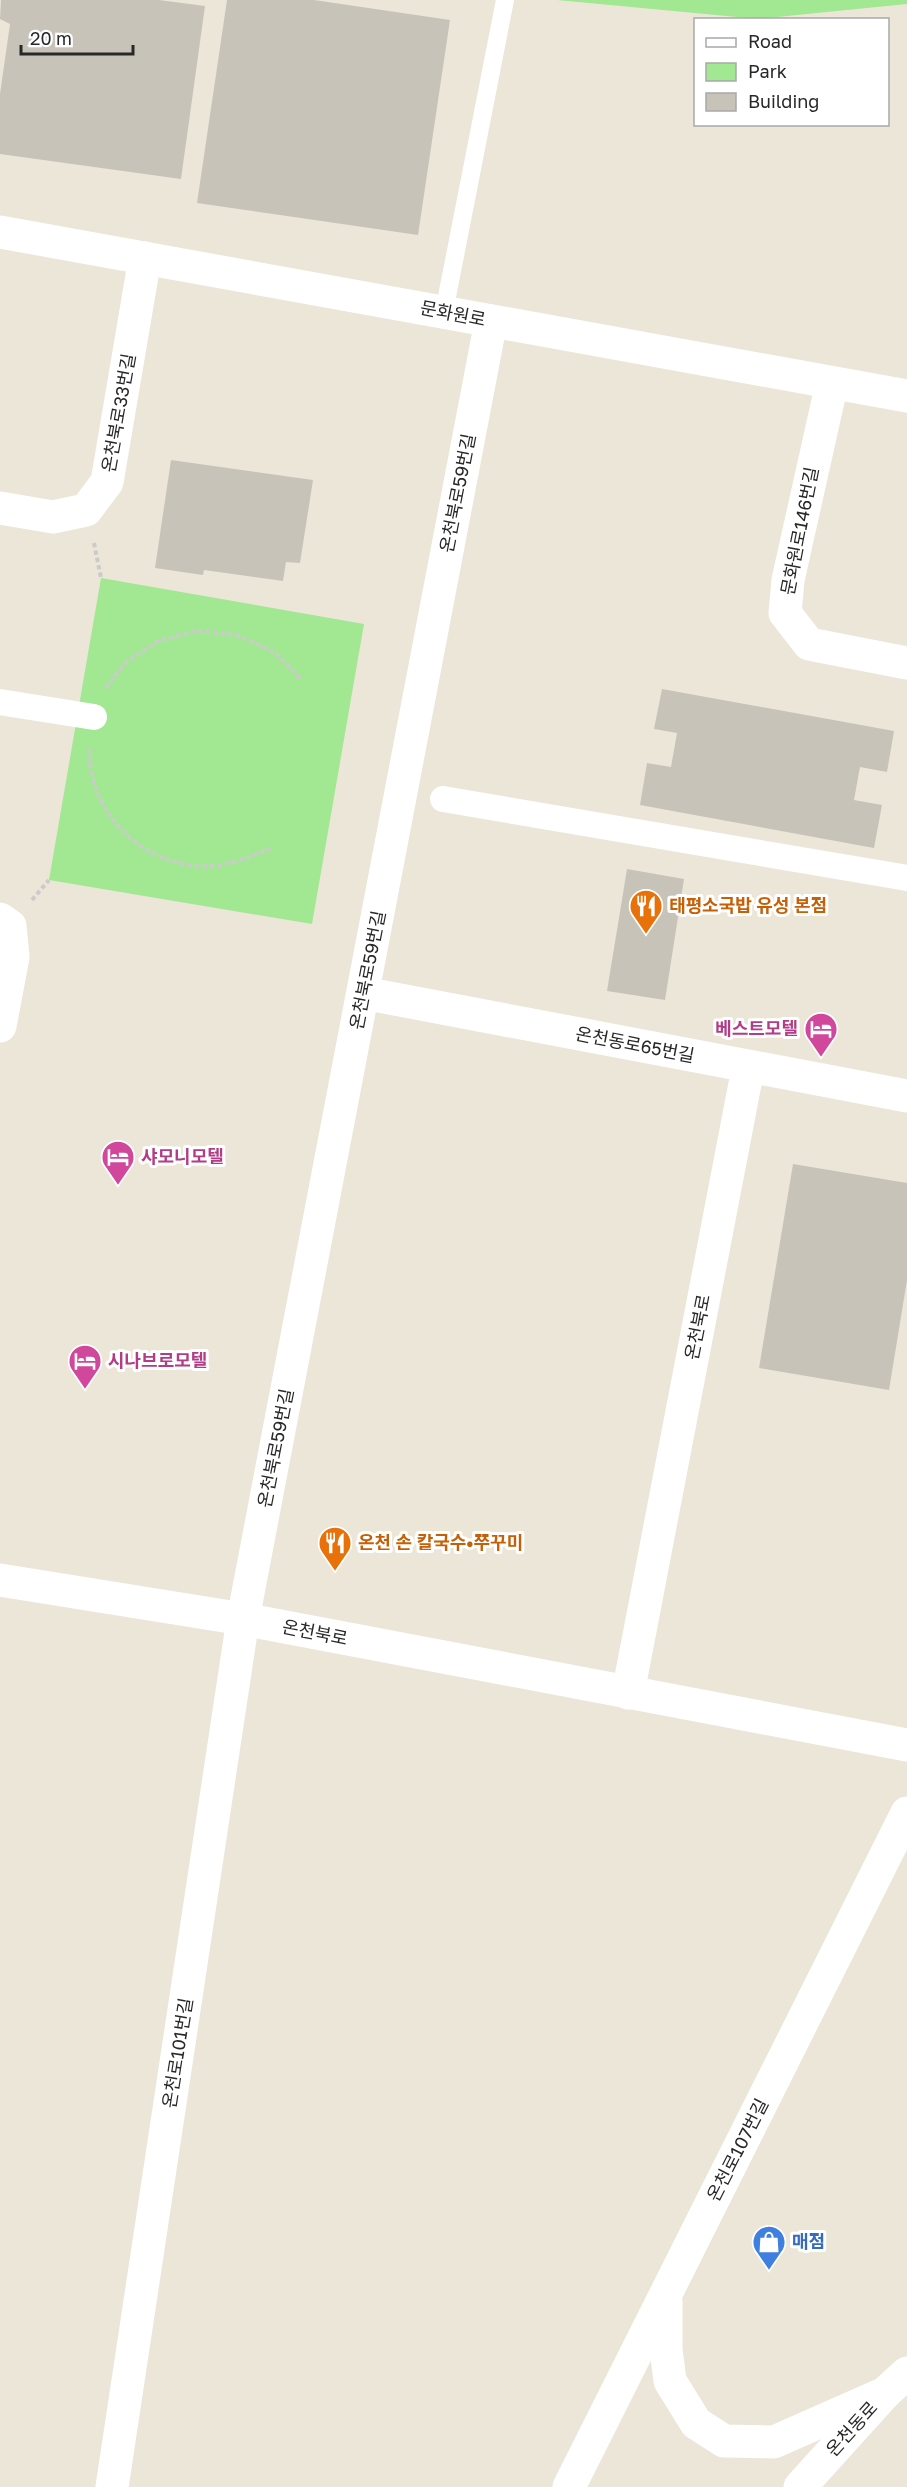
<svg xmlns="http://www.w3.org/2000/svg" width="907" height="2487" font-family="'Golos Text','Noto Sans KR',sans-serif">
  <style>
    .green { fill: #a2e791 }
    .building { fill: #c7c3b9 }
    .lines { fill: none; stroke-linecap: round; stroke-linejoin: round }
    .path { stroke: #cbcbcb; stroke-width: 4; stroke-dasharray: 4.5 3; stroke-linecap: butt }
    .service { stroke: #fff; stroke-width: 18 }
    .pedestrian { stroke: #fff; stroke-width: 26 }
    .minor { stroke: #fff; stroke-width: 33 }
    .tertiary { stroke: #fff; stroke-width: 33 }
    .secondary { stroke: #fff; stroke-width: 33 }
    .labels { text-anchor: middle; stroke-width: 6; stroke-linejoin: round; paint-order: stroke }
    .street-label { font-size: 18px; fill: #282828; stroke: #fff }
    .food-label { font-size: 18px; font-weight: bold; fill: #c56008; stroke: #fff; text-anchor: start }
    .hotel-label { font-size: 18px; font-weight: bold; fill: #b23c85; stroke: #fff; text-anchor: start }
    .shop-label { font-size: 18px; font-weight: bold; fill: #366cbe; stroke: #fff; text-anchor: start }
  </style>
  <rect width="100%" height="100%" fill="#ece6d9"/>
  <path class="green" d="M557,0H907V4L758,19Z
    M101,578L364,624L312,924L49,880Z"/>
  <path class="building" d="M1,0H159L205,6L181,179L0,154V94L10,24L0,19Z
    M227,0H314L450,20L418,235L197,203Z
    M171,460L313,480L300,563L286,562L283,581L204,570L203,575L155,568Z
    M662,689L894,731L887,772L860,767L854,800L882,805L874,848L640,805L647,763L671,767L677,733L654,729Z
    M627,869L684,879L665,1000L607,991Z
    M793,1164L907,1183V1280L889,1390L759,1368Z"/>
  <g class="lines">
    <path class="path" d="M94,543L101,578
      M106,688L125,663L158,641L197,631L237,635L274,652L301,679
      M89,749C90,810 134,859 196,866C222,869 247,858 271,848
      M32,900L49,880"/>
    <path class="service" d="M444,312L505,0"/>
    <path class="pedestrian" d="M0,702L94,717
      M443,799L907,878"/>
    <path class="minor" d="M832,383L788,580L785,613L809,644L907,663
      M0,508L53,517L86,510L107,482L145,258
      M0,919L10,926L13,957L0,1026
      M363,993L907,1096
      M628,1693L748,1068
      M666,2301V2349L670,2381L696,2423L724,2441L774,2442L885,2393
      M112,2487L243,1619L491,321
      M569,2487L907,1813"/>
    <path class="tertiary" d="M0,232L907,396
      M0,1580L243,1619L907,1745"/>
    <path class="secondary" d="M800,2487L885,2393L907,2373"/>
  </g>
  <defs>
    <g id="restaurant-pin" transform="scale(1.725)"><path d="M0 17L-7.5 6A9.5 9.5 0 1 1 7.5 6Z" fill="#e8710a" stroke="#fff"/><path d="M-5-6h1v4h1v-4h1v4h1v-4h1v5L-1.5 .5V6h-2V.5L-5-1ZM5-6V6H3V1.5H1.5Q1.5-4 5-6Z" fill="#fff"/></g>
    <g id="hotel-pin" transform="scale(1.725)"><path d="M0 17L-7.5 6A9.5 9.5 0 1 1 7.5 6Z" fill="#d1479c" stroke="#fff"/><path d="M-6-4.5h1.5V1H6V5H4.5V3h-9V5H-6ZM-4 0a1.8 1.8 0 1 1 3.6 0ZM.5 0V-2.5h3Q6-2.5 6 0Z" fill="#fff"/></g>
    <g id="shop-pin" transform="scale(1.725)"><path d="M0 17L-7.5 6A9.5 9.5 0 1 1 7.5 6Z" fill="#3f7fe0" stroke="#fff"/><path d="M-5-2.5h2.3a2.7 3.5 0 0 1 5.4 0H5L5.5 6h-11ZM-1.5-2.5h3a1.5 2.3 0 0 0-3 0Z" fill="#fff"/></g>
  </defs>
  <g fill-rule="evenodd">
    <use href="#restaurant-pin" x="646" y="906"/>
    <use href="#hotel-pin" x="821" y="1029"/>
    <use href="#hotel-pin" x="118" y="1157"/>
    <use href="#hotel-pin" x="85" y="1361"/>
    <use href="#restaurant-pin" x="335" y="1543"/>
    <use href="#shop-pin" x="769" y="2242"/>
  </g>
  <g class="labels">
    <g class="street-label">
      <text transform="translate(453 314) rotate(11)" y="6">문화원로</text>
      <text transform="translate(119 413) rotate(-80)" y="6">온천북로33번길</text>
      <text transform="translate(458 493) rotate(-79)" y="6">온천북로59번길</text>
      <text transform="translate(800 531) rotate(-79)" y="6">문화원로146번길</text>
      <text transform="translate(368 970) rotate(-79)" y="6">온천북로59번길</text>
      <text transform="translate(635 1045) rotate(11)" y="6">온천동로65번길</text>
      <text transform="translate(698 1327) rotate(-79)" y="6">온천북로</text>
      <text transform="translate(276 1448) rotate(-79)" y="6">온천북로59번길</text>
      <text transform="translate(315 1633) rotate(11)" y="6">온천북로</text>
      <text transform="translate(178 2053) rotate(-81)" y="6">온천로101번길</text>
      <text transform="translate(738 2150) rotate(-63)" y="6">온천로107번길</text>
      <text transform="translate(852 2429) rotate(-48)" y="6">온천동로</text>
    </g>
    <g class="food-label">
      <text x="669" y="912">태평소국밥 유성 본점</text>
      <text x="358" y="1549">온천 손 칼국수•쭈꾸미</text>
    </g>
    <g class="hotel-label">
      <text x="798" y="1035" text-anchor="end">베스트모텔</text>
      <text x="141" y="1163">샤모니모텔</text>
      <text x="108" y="1367">시나브로모텔</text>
    </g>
    <g class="shop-label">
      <text x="792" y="2248">매점</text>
    </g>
  </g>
  <rect x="694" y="18" width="195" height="108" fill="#ffffff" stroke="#a9a9a9" stroke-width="1.5"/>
  <rect x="706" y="38" width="30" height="9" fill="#ffffff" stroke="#a9a9a9" stroke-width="1.5"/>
  <text x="748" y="48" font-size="18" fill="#282828">Road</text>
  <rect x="706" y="63" width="30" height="18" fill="#a2e791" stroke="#a9a9a9" stroke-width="1.5"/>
  <text x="748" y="78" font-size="18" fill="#282828">Park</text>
  <rect x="706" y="93" width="30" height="18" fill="#c7c3b9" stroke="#a9a9a9" stroke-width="1.5"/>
  <text x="748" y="108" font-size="18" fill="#282828">Building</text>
  <path d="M21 45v9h112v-9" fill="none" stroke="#282828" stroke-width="3"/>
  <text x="30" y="45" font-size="18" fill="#282828" stroke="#ffffff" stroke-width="4.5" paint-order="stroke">20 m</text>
</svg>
